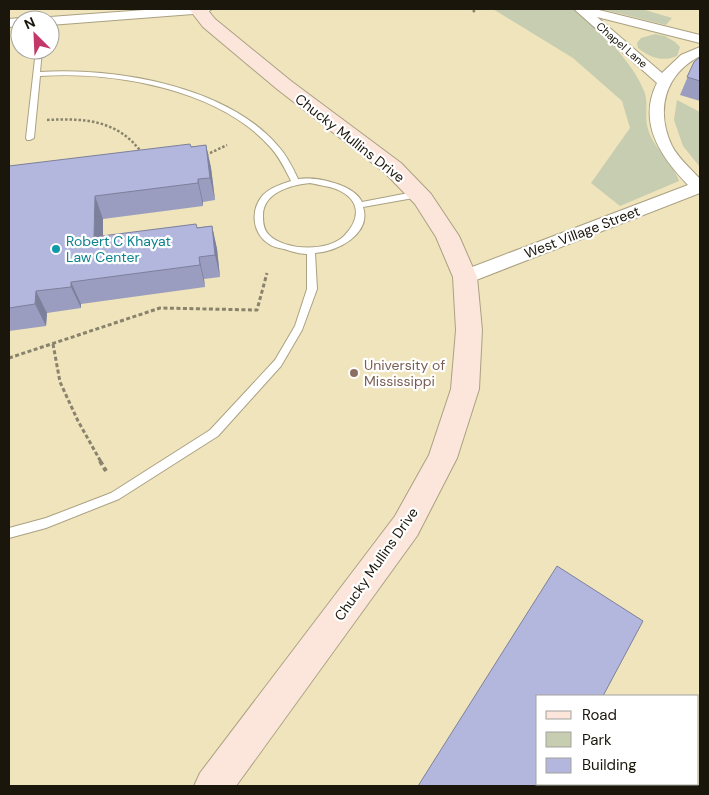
<svg xmlns="http://www.w3.org/2000/svg" width="709" height="795" font-family="'DM Sans',sans-serif">
  <style>
    .built { fill: #efe4bb; fill-rule: evenodd }
    .green { fill: #c7cdb0 }
    .lines { fill: none; stroke-linecap: round; stroke-linejoin: round }
    .lane-casing { stroke: #aaa182; stroke-width: 2 }
    .street-casing { stroke: #aaa182; stroke-width: 2 }
    .secondary-casing { stroke: #aaa182; stroke-width: 2 }
    .path-far2 { stroke: #89836d; stroke-width: 2.5; stroke-dasharray: 2.5 2; stroke-linecap: butt }
    .path-far1 { stroke: #89836d; stroke-width: 3; stroke-dasharray: 4 2.5; stroke-linecap: butt }
    .path { stroke: #89836d; stroke-width: 4; stroke-dasharray: 4.5 3; stroke-linecap: butt }
    .lane { fill: #fff; fill-rule: evenodd }
    .street { fill: #fff; fill-rule: evenodd }
    .secondary { fill: #fce5db; fill-rule: evenodd }
    .wall { fill: #9a9dbf }
    .shaded-wall { fill: #7d809b }
    .building { fill: #b3b7de; stroke: #7d809b }
    .culture-dot { fill: #0f9aa8; stroke: #fff; stroke-width: 2 }
    .education-dot { fill: #8d6e63; stroke: #fff; stroke-width: 2 }
    .labels { text-anchor: middle; stroke-width: 4.5; stroke-linejoin: round; paint-order: stroke }
    .far-street-label { font-size: 11px; fill: #1a160b; stroke: #fff }
    .street-label { font-size: 14px; fill: #1a160b; stroke: #fff }
    .culture-label { font-size: 14px; fill: #0d838f; stroke: #fff; text-anchor: start }
    .education-label { font-size: 14px; fill: #785e54; stroke: #fff; text-anchor: start }
  </style>
  <rect width="100%" height="100%" fill="#f9f0cf"/>
  <path class="built" d="M9,9H700V786H9ZM20,20H50V50H20ZM538,696H698V784H538Z"/>
  <path class="green" d="M493,9H580C601,33 633,62 644,91C649,102 644,117 648,129C653,148 673,162 679,181L620,206L591,183L630,128L622,101L573,58Z
    M601,9H642L672,18L666,25Z
    M655,34L665,36L675,42L680,47L677,56C662,62 651,58 638,48L637,43L641,38Z
    M677,100L700,112V167L683,146L674,120Z"/>
  <g class="lines">
    <g class="lane-casing">
      <path id="lane" d="M36,50H42L40,72C115,67 227,86 278,146C287,156 293,168 298,179C315,176 354,184 362,202L419,191L423,194L419,197L363,207C372,234 337,252 315,253L317,289L302,330L281,366L218,436L119,499L46,528L9,538V528L46,518L111,493L210,430L275,360L295,326L307,289V254C299,254 291,251 284,249C279,248 273,247 269,244C252,233 250,210 263,195C270,188 281,184 291,181C285,169 280,158 271,148C220,89 114,71 40,76L34,138L30,140H27L26,138ZM310,183C318,185 328,186 336,189C361,199 361,219 344,236C328,252 285,251 269,235C264,230 263,224 263,217C262,193 290,185 310,183Z"/>
    </g>
    <g class="street-casing">
      <path id="street" d="M158,9H212L206,13L50,25V20H44L50,17Z
        M574,9H595L700,35V43L597,17L662,73L681,55L700,47V56C665,74 655,110 672,146C678,158 691,169 700,179V193L471,282L465,284L459,282L456,277L459,272L688,185C661,157 637,123 657,83Z
        M20,18L25,20H20V26L9,27V19Z"/>
    </g>
    <g class="secondary-casing">
      <path id="secondary" d="M189,9H207L215,19L291,81L401,163L431,194L459,236L477,277L482,330L479,389L457,458L417,536L236,786H194L200,773L395,516L429,455L451,389L456,330L453,277L436,237L415,204L385,173L277,89L203,27Z"/>
    </g>
    <path class="path-far2" d="M473,12L476,9
      M47,120C85,118 118,120 142,153
      M206,155L227,145"/>
    <path class="path-far1" d="M53,344L60,382L78,421L101,462
      M9,358L160,308L257,310L267,273"/>
    <path class="path" d="M100,461L106,471"/>
    <use href="#lane" class="lane"/>
    <use href="#street" class="street"/>
    <use href="#secondary" class="secondary"/>
  </g>
  <path class="wall" d="M700,57V101L680,95L694,62Z
    M206,145L211,168L215,200L203,202V206L103,219V236L212,226L217,249L220,277L204,279L205,287L81,304V308L47,313L46,326L9,331V166Z"/>
  <path class="shaded-wall" d="M206,145L211,168L215,200L210,178Z
    M198,179L203,202V206L198,183Z
    M95,196L103,219V259L94,237Z
    M212,226L217,249L220,277L215,255Z
    M199,257L204,279L205,287L200,265Z
    M71,282L81,304V308L71,287Z
    M36,291L47,313L46,326L35,304Z"/>
  <path class="building" d="M700,57V81L687,77L694,62Z
    M190,144L191,147L206,145L210,178L198,179V183L95,196L94,237L196,224L197,228L212,226L215,255L199,257L200,265L71,282V287L36,291L35,304L9,308V166Z
    M557,566L643,621L603,696H538V784H555L554,786H418Z"/>
  <circle class="culture-dot" cx="56" cy="249" r="5"/>
  <circle class="education-dot" cx="354" cy="373" r="5"/>
  <g class="labels">
    <g class="far-street-label">
      <text transform="translate(622 45) rotate(41)" y="4">Chapel Lane</text>
    </g>
    <g class="street-label">
      <text transform="translate(350 138) rotate(38)" y="5">Chucky Mullins Drive</text>
      <text transform="translate(582 232) rotate(-21)" y="5">West Village Street</text>
      <text transform="translate(376 564) rotate(-55)" y="5">Chucky Mullins Drive</text>
    </g>
    <g class="culture-label">
      <text x="66" y="246">Robert C Khayat<tspan x="66" dy="16">Law Center</tspan></text>
    </g>
    <g class="education-label">
      <text x="364" y="370">University of<tspan x="364" dy="16">Mississippi</tspan></text>
    </g>
  </g>
  <rect width="709" height="795" fill="none" stroke="#1a160b" stroke-width="20"/>
  <rect x="536" y="695" width="162" height="90" fill="#ffffff" stroke="#a3a29d"/>
  <rect x="546" y="711" width="25" height="8" fill="#fce5db" stroke="#a3a29d"/>
  <text x="582" y="720" font-size="15" fill="#1a160b">Road</text>
  <rect x="546" y="732" width="25" height="15" fill="#c7cdb0" stroke="#a3a29d"/>
  <text x="582" y="745" font-size="15" fill="#1a160b">Park</text>
  <rect x="546" y="758" width="25" height="15" fill="#b3b7de" stroke="#a3a29d"/>
  <text x="582" y="770" font-size="15" fill="#1a160b">Building</text>
  <g transform="translate(35 35) rotate(336)"><circle r="24" fill="#ffffff" stroke="#a3a29d"/>
  <path d="M0-4L9 19L0 12L-9 19Z" fill="#c33769"/>
  <text y="-8" font-size="14" font-weight="bold" text-anchor="middle" fill="#1a160b">N</text>
  </g>
</svg>
